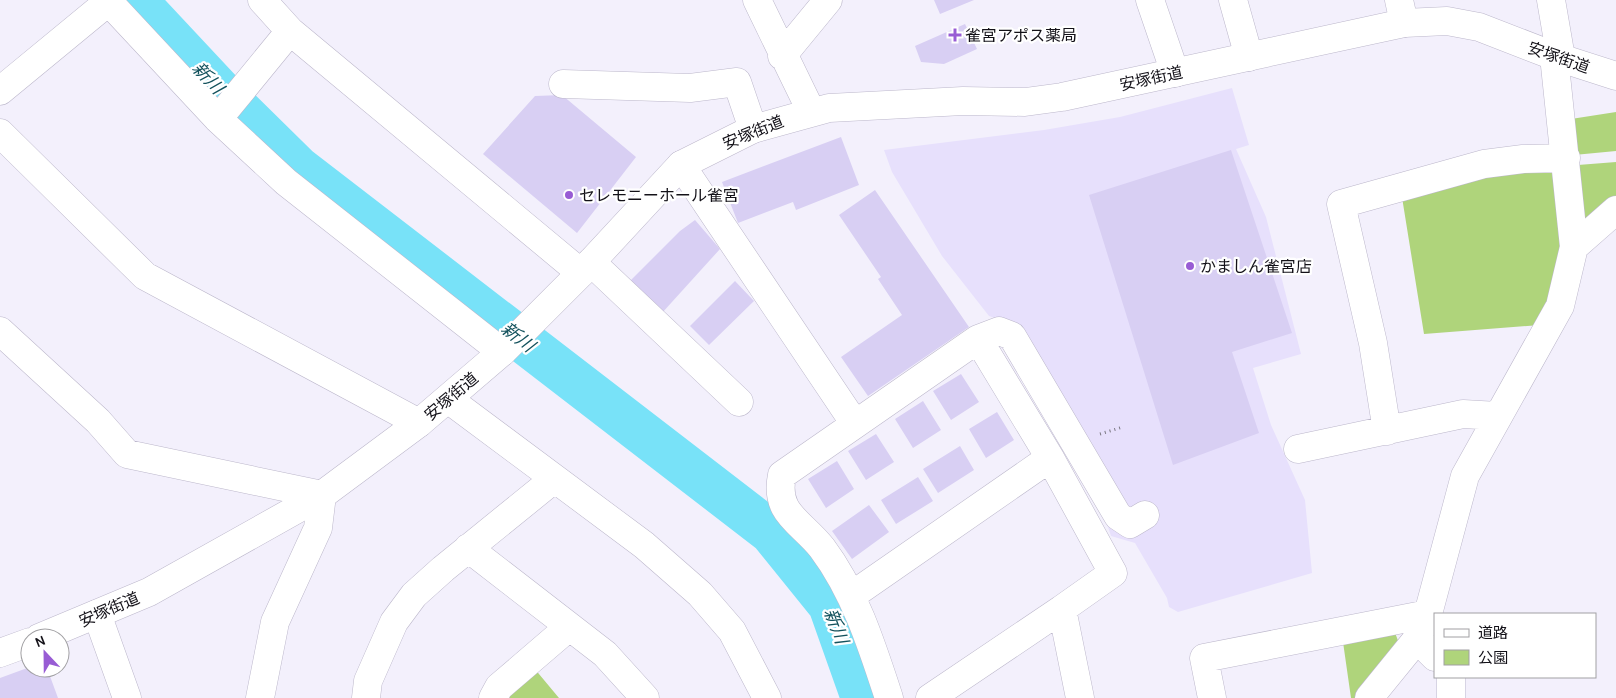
<svg xmlns="http://www.w3.org/2000/svg" width="1616" height="698" font-family="Karla,'Noto Sans JP',sans-serif">
  <style>
    .built { fill: #e7e0fc }
    .green { fill: #afd47b }
    .lines { fill: none; stroke-linecap: round; stroke-linejoin: round }
    .river { stroke: #78e2f8; stroke-width: 44 }
    .building { fill: #d8cff3 }
    .minor-casing { stroke: #bcb7cb; stroke-width: 29 }
    .major-casing { stroke: #bcb7cb; stroke-width: 29 }
    .path { stroke: #7b7882; stroke-width: 3; stroke-dasharray: 1 4; stroke-linecap: butt }
    .minor { stroke: #fff; stroke-width: 28 }
    .major { stroke: #fff; stroke-width: 28 }
    .poi-dot { fill: #985cd4; stroke: #fff; stroke-width: 2 }
    .labels { text-anchor: middle; stroke-width: 4.5; stroke-linejoin: round; paint-order: stroke }
    .poi-label { font-size: 16px; fill: #131118; stroke: #fff; text-anchor: start }
    .street-label { font-size: 16px; fill: #131118; stroke: #fff }
    .water-label { font-size: 18px; font-style: italic; fill: #13525d; stroke: #fff }
  </style>
  <rect width="100%" height="100%" fill="#f3f0fc"/>
  <path class="built" d="M1232,88L1249,145L1236,149L1266,217L1301,354L1253,368L1271,425L1305,500L1312,573L1178,612L1169,607L1167,598L1135,543L1111,536L1070,414L1015,325L989,316L942,256L892,172L884,150L1044,130L1120,117Z"/>
  <path class="green" d="M1616,112V151L1574,155L1571,119Z
    M1616,162V204L1583,228L1578,165Z
    M1557,167L1561,268L1540,325L1424,334L1401,191L1480,171Z
    M1394,630L1400,646L1358,698H1351L1343,642Z
    M534,668L559,698H507Z"/>
  <g class="lines">
    <path class="river" d="M135,0L222,93L298,168L771,532L830,605L863,698"/>
  </g>
  <path class="building" d="M934,0H974L940,14Z
    M965,24L977,49L944,64L921,62L915,46Z
    M562,95L636,157L577,233L483,154L535,96Z
    M841,137L859,185L796,210L793,202L738,223L722,182Z
    M1231,150L1292,333L1232,352L1259,433L1173,465L1089,195Z
    M875,190L969,327L868,396L841,357L902,315L878,279L881,277L839,215Z
    M695,220L720,249L662,313L630,281L680,231Z
    M735,281L754,301L709,345L690,326Z
    M961,374L979,402L951,420L933,391Z
    M923,401L941,430L913,448L895,419Z
    M997,412L1014,440L986,458L969,429Z
    M876,434L894,462L866,480L848,451Z
    M960,446L974,470L938,493L923,469Z
    M837,461L854,489L826,508L808,479Z
    M918,477L933,501L896,524L881,500Z
    M869,505L889,532L852,559L832,531Z
    M30,667L47,668L58,698H0V678Z"/>
  <g class="lines">
    <g class="minor-casing">
      <path id="minor" d="M107,0L218,119L286,182L502,352
        M262,0L290,31L581,273
        M757,0L811,111
        M1150,0L1175,73
        M1233,0L1249,57
        M1399,0L1404,23
        M1551,0L1561,58
        M782,56L828,0
        M1554,56L1574,247
        M563,84L690,88L737,82L753,129
        M0,91L108,2
        M218,119L290,31
        M0,133L145,276L419,423
        M681,165L855,424
        M591,262L739,402
        M0,331L98,421L127,454L322,495L318,528L275,622L260,698
        M978,339L999,331L1012,336L1118,516L1130,524L1145,515
        M448,399L644,545L700,594L732,631L767,698
        M1387,431L1373,343L1341,204L1484,164L1523,159L1566,158
        M1298,449L1463,414L1498,416
        M468,548L605,654L645,698
        M851,596L1050,458
        M97,614L127,698
        M1417,639L1435,657
        M366,698L368,681L394,622L414,595L443,569L554,479
        M493,698L499,687L569,627
        M889,698C872,646 855,592 822,548C801,521 774,514 782,475L978,339L1050,458L1113,573L1062,609
        M930,698L1062,609L1080,698
        M1212,698L1204,658L1428,614
        M1369,698L1417,639L1428,614L1465,476L1560,306L1574,247L1616,210
        M1451,698V677"/>
    </g>
    <g class="major-casing">
      <path id="major" d="M39,638L149,592L322,495L419,423L502,352L581,273L681,165L753,129L829,108L963,101L1025,102L1062,97L1404,23L1447,21L1479,27L1554,56L1616,76
        M0,653L30,642"/>
    </g>
    <path class="path" d="M1100,434L1123,427"/>
    <use href="#minor" class="minor"/>
    <use href="#major" class="major"/>
  </g>
  <g class="poi-dot">
    <path d="M952.5 27.5h5v5h5v5h-5v5h-5v-5h-5v-5h5z"/>
    <circle cx="569" cy="195" r="5"/>
    <circle cx="1190" cy="266" r="5"/>
  </g>
  <g class="labels">
    <g class="poi-label">
      <text x="965" y="41">雀宮アポス薬局</text>
      <text x="579" y="201">セレモニーホール雀宮</text>
      <text x="1200" y="272">かましん雀宮店</text>
    </g>
    <g class="street-label">
      <text transform="translate(1559 57) rotate(19)" y="6">安塚街道</text>
      <text transform="translate(1151 78) rotate(-12)" y="6">安塚街道</text>
      <text transform="translate(753 132) rotate(-22)" y="6">安塚街道</text>
      <text transform="translate(451 396) rotate(-40)" y="6">安塚街道</text>
      <text transform="translate(109 609) rotate(-23)" y="6">安塚街道</text>
    </g>
    <g class="water-label">
      <text transform="translate(208 78) rotate(47)" y="6">新川</text>
      <text transform="translate(518 337) rotate(38)" y="6">新川</text>
      <text transform="translate(836 626) rotate(69)" y="6">新川</text>
    </g>
  </g>
  <rect x="1434" y="613" width="162" height="65" fill="#ffffff" stroke="#a1a0a3"/>
  <rect x="1444" y="629" width="25" height="8" fill="#ffffff" stroke="#a1a0a3"/>
  <text x="1478" y="638" font-size="15" fill="#131118">道路</text>
  <rect x="1444" y="650" width="25" height="15" fill="#afd47b" stroke="#a1a0a3"/>
  <text x="1478" y="663" font-size="15" fill="#131118">公園</text>
  <g transform="translate(45 653) rotate(338)"><circle r="24" fill="#ffffff" stroke="#a1a0a3"/>
  <path d="M0-4L9 19L0 12L-9 19Z" fill="#985cd4"/>
  <text y="-8" font-size="14" font-weight="bold" text-anchor="middle" fill="#131118">N</text>
  </g>
</svg>
